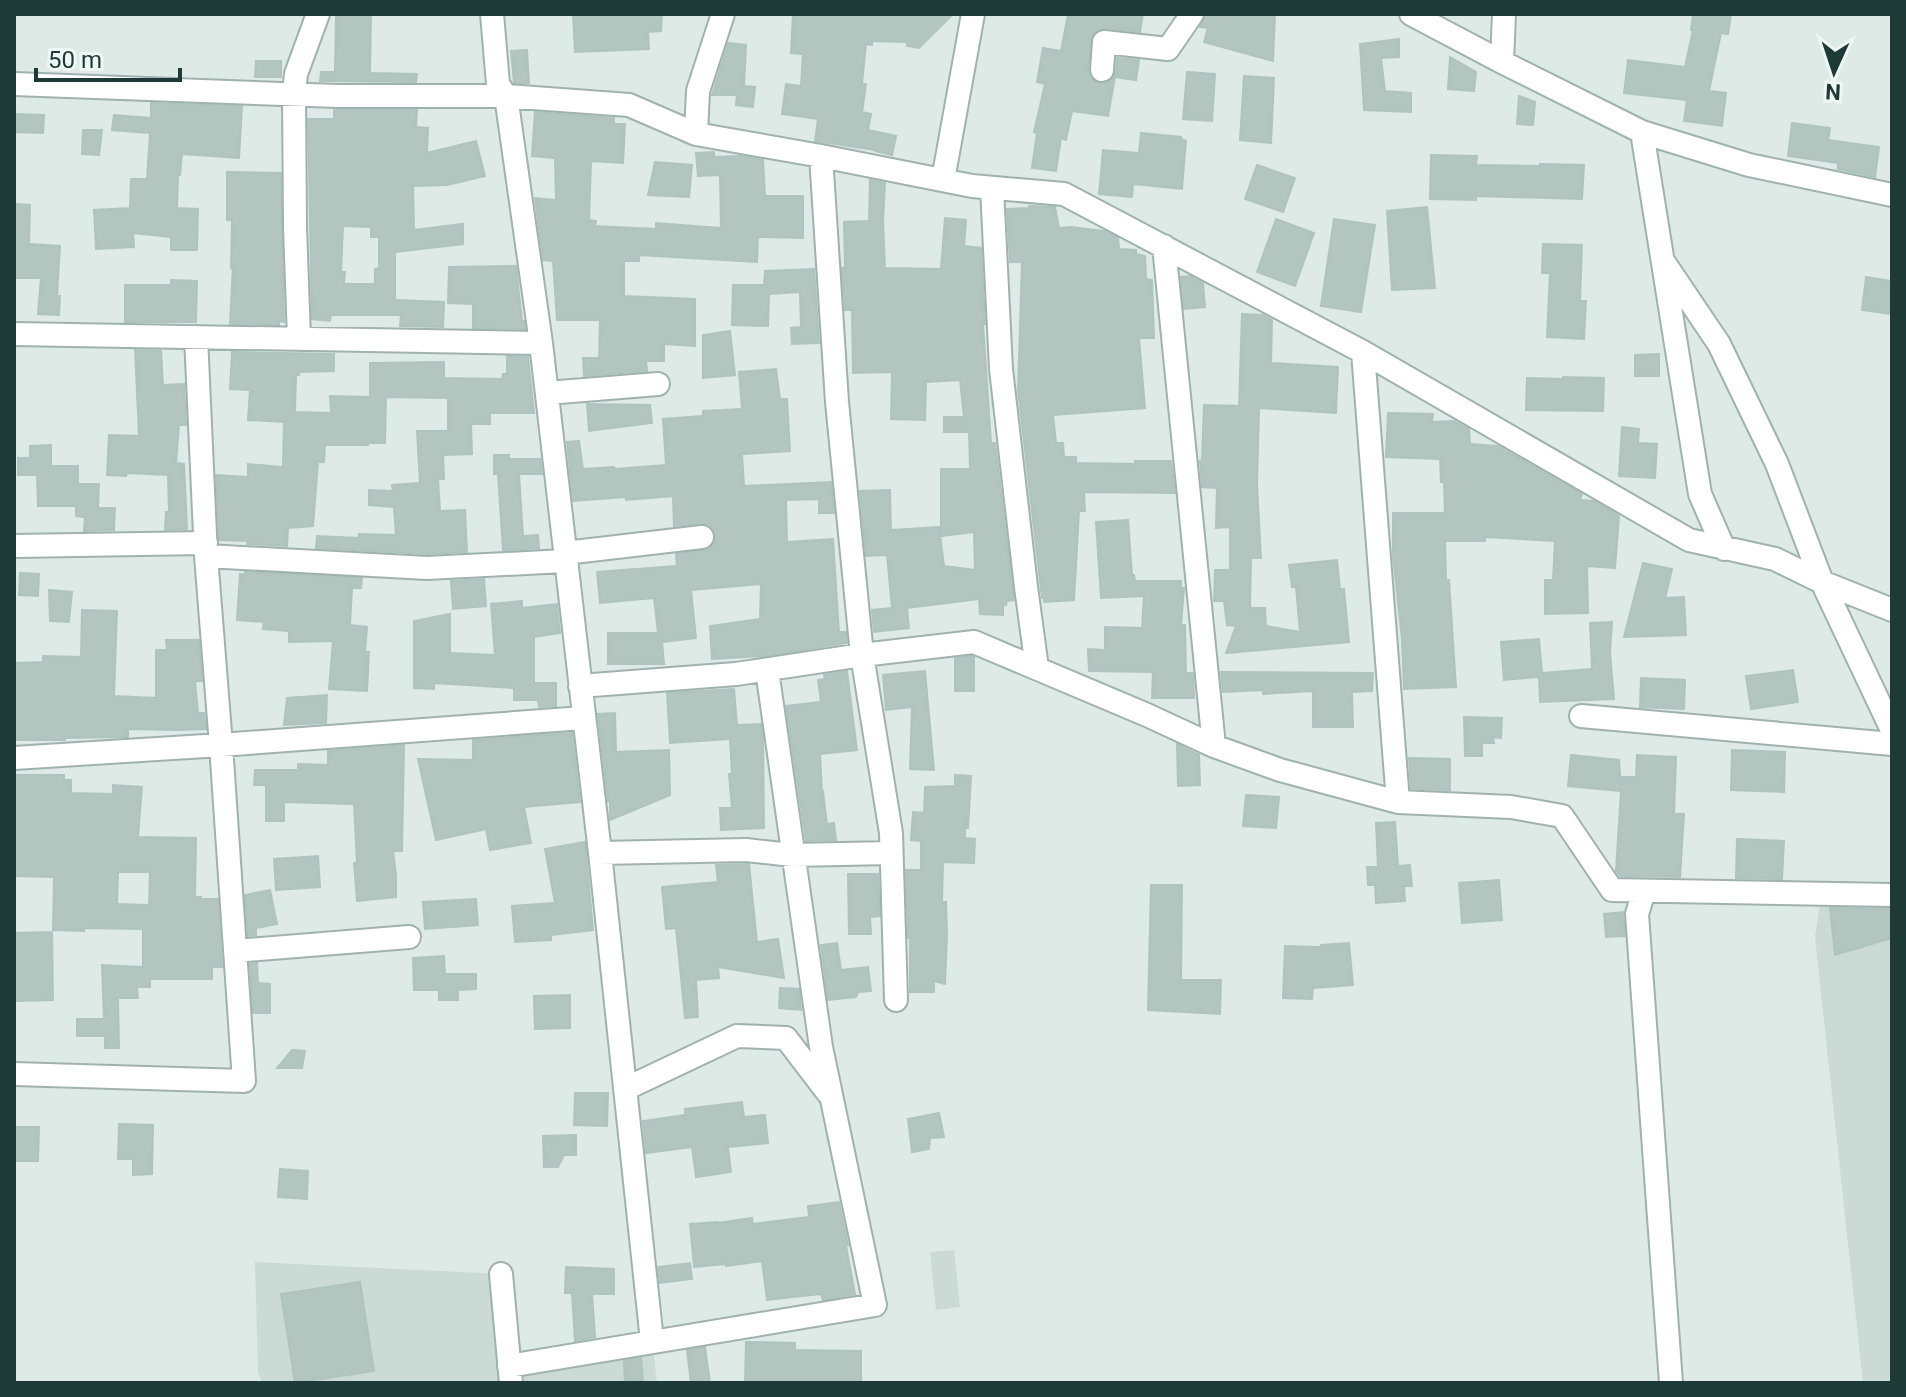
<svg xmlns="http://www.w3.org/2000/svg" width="1906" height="1397" font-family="Roboto,sans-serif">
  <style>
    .built { fill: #cbdad5 }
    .building { fill: #b2c5bf; stroke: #afc4be; stroke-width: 2; fill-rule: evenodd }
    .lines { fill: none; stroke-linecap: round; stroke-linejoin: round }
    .minor-casing { stroke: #a0b2ae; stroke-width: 26 }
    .minor { stroke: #fff; stroke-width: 22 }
  </style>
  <rect width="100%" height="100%" fill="#ddeae6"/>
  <path class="built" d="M1892,897V1383H1863L1815,937L1821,899Z
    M954,1250L960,1307L936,1310L930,1252Z
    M255,1262L501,1274L509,1365L652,1341L657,1383H262L258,1372Z"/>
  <path class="building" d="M336,14H371L370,73L417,74L416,82L320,81L321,72H335Z
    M573,14H662L661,31L648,32L649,49L575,52Z
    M793,14H953L919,48L907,46V42L872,41V45L866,44L862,84H866L862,112L871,114L868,130L896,136L892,155L875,151V150L815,141L818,119L782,114L786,84L801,86L803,54L791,53Z
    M1068,14H1143L1140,32L1105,28L1098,30L1092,35L1088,69L1089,75L1094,81L1102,84L1107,83L1113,78L1116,71L1117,58L1139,60L1136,80L1115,77L1108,116L1072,111L1066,140L1061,138L1056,171L1032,168L1037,133L1034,132L1045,84L1037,82L1043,48L1061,51Z
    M1206,14H1275L1273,61L1204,42L1208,28L1200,27Z
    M1693,14H1731L1728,34L1721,33L1709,91L1726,93L1722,126L1684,121L1687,100L1624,93L1628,60L1685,67L1693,30H1691Z
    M1399,39V57L1381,58L1385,91L1411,93V112L1364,110L1360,44Z
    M728,43L746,45L744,86L755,87L753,107L736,105L737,95H712Z
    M527,50L529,83H514L511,51Z
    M1450,57L1476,72L1474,91L1448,89Z
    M256,61H281V77H255Z
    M1187,72L1215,74L1212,121L1183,119Z
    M1244,76L1274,78L1271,143L1240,140Z
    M1519,96L1535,102L1533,125L1517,124Z
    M151,103L242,106L239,158L182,154L180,175H178L177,208L198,209L197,250H171V237L133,233L134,247L96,249L94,210L130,208L131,179H147L150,133L112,130L114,115L151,118Z
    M334,110H417L416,127L428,128L427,153L476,141L485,176L447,185L413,186L414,230L463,224V244L395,252V300L444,302L443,327L400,326L401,315H331L330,321L312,319L308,119H334ZM343,226L371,227V237H379V268L375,269V284H344L345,272H341Z
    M535,112L614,118V124H625L623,163L591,161L589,220L596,221L595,226L656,229V223L721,228L720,175L698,176L696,153L714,152V157L741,156L763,160L765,196H803V238L758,237L757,262L639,255V261H624V296L695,299V346L664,344V361H646L647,371L584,376L583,358H599L600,320H557L553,261L543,260L535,198L556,200L555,158L532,156Z
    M14,114L44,115L43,133L14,132Z
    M1792,123L1830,128L1828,140L1879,147L1875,177L1838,169V163L1788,156Z
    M83,130H102L99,155L82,154Z
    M1141,133L1181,137V139L1186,141L1182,189L1133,184L1132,197L1099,194L1103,150L1139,153Z
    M1431,155L1477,156L1476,165L1540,166V164L1584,165L1582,199L1476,196V200L1430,199Z
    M655,162L692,165L689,197L648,195Z
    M1257,165L1295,178L1283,212L1245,199Z
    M227,172L281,173L284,322L279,321V325L230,324L233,265L231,269L232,220H227Z
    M870,180L885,183L883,221L885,268L941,269L945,218L966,220L964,246L981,248L985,324H983L991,443H995L1014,600L1007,601L1006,605H1003V615L980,614L979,599L907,608L909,628L874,632L872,610L892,608L887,555L866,556L860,491L890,490L891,530L939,527L944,566L975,570L974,532L941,536V469H970L969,432H944V417H964L960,380L926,382L925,420L891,419L892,372L853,373L852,310H845L842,268H845L844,222L869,221Z
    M14,204L30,205L29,244L60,246L57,296H60L59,315L38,314L41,278H14Z
    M1029,206L1055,207L1059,228L1071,227L1104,231L1118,238L1119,249L1136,250V254L1145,256L1146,279L1152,280L1154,338H1139L1145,408L1053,415L1056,443H1063L1064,457H1076V463L1135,464V461H1171L1175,493L1084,492L1085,511H1079L1074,600L1044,602V598H1042L1018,390L1022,262H1010L1007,209L1029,208Z
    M1427,207L1435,288L1392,290L1387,211Z
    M1276,219L1314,233L1295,286L1257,272Z
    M1334,219L1375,225L1361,312L1321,306Z
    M1543,244L1582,245L1580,301H1586L1584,339L1547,337L1550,273H1542Z
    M516,266L522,321H524L525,329L473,328V304L448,303L449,267Z
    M814,269L819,343L792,344L791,328L801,327L800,292L769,294L768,326L732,325L733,285H764L765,271Z
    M1190,276L1203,283L1205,307L1184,309L1181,277Z
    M1866,277L1892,281V314L1862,310Z
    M171,280L197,281L196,322H125V285H171Z
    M1242,314L1263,315L1272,320L1271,363L1338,367L1336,413L1259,408L1257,485L1261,558H1251L1250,608H1265L1266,626L1300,632L1296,587H1292L1289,565L1337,560L1340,589H1344L1349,642L1226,653L1236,626L1227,625L1224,601H1214L1215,570H1230V527L1216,528L1217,488L1202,487L1200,461L1202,460L1204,405L1239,406Z
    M730,331L735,375L703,378V335Z
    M135,350L161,351L163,385L184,384L186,425H179L176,463L184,464L187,529L165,530L166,512H169L168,475L127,473L126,476L107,475L109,435L139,436Z
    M232,352L334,354V371L299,372V375H296L295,412L331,413L330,396L370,397V363L444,362V378L502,379L503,374H507V356L528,357L534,413H490V424H471L472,454L443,455L444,479H438L440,511L465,510L467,552L427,554L316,548L317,536L359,538V534L396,535L394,507L369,505V490L393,491L392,485L420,483L417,431H448V398L386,397L385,443H368V445H325L324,462H318L313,526L288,528L287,546L247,544L248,541L219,540L216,475L248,477V464L283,467L284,422L248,420L250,390L230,389Z
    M1659,354V376H1635V355Z
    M776,369L780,399H787L790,451L742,454L744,486L831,482L834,513H819V499L786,500L787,542L833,539L839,632H846L847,643L765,656L712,659L710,626L760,619L761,584L691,590L696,638L662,642L664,664H608V633H658L654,598L600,603L597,572L677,566L676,554L710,549L714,543L716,535L713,528L707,524L674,526L673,496L626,500V497L573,501L567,442L579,441L583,469L614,467L615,469L666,465L663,419L703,416V411L742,409L739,372Z
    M1563,377L1604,378L1603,411L1526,410L1527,378L1563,379Z
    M587,404L650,405L652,423L589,431Z
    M1388,413L1433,414L1432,422L1454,421L1469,429L1470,444L1498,446L1582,494L1580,500L1594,501L1619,516L1615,568L1587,566L1588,613L1545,614V580H1553L1555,541L1485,537V541H1445L1446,581L1449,580L1456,687L1404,689L1402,639L1393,556V513H1445L1444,482H1441L1440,459L1386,457Z
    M1622,427L1639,429L1638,443L1657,444L1655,478L1619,476Z
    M51,445V466H78V484H99L98,508H115L114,530L84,531L85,517L76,516V506H38L37,475H18V458H30V446Z
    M494,455H509V459H540L542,474H519L523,536L538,535L539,548L503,550L498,474H494Z
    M1128,520L1132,575H1134L1135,581H1181V588H1184L1181,625H1185L1186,673H1193L1194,698H1152L1153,672L1089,671L1088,649L1105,650V627L1142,628L1144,596L1101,598L1096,522Z
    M1643,563L1672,569L1665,598L1684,597L1686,635L1624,637Z
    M245,572L362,578L361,588H352L350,625L367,627L365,652H369L367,691L329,689L333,641L289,642V631L263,629L264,622L237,620L240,574L245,575Z
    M20,573L39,574L38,596L19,595Z
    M484,579L486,606L453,609L451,581Z
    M49,590L72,592L69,622L50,621Z
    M522,601V608L557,604L560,633L534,637V683H556V706L539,707L538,700H514V688L434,683V689L414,688V621L450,614V653L495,655L491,604Z
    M82,610L117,611L114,696L156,698V650H167L166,640H199L202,681H195L198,713H204L206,729L176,730L128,729V737L65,738V740H14V663L43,662V656L81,657Z
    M1612,622L1610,652L1614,699L1540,702L1539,677L1504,680L1501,642L1539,639L1542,673L1592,669L1590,623Z
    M972,656L974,657V691H955V658Z
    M1793,670L1798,702L1751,709L1746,676Z
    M847,671L857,750L820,754L822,793L823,792L827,824L834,823L836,840L806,841L786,706L821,702L818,680L825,679L824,675Z
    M925,671L934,770L910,769L912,707L886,710L883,675Z
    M1221,672L1373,673L1372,691L1352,692L1353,727H1313V691L1263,694V690L1223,692Z
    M1641,678L1685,680L1684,709L1640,707Z
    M734,689L737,725L761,724L763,738L764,828L721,830L720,808H732L729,774H732L730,739L670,743L667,693Z
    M327,695L326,723L284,725L287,698Z
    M615,713L616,752L669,750L670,795L610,820V801H608L598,714Z
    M1464,717L1502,718L1501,738L1493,737L1494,743H1482V756H1465Z
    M572,733L580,802L524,807L531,843L490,850L486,829L436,840L418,759L473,760V740Z
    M1177,744L1199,755L1200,785L1178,786Z
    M404,745L402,851H393L396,875V897L357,901L354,863H357L354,804L284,802V821H266V785H254L255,770H298V764L328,765V751Z
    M1732,750L1785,752L1784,792L1731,790Z
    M1571,755L1619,760L1621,787L1622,777H1636L1637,755L1676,757L1674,814H1684L1680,877L1620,876L1616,871L1621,791L1568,786Z
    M1409,758L1450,759V790L1411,789Z
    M14,775H64V780H71V793L113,794V785L142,787L138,837L196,838L195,897H201V899H218L222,967H212V979H150V987H137L138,998H118L119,1048H105V1036H77V1019H104L102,965L143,967V929L84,928V931L53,930L54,877L14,876ZM118,872H150L149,905L117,904Z
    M955,775L971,776L968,828H965V838L975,839L974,863L943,862L942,902H946L947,935L945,984L934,981V992H910V938H908L906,870H921V841L911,840L913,812L924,813L925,787L955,786Z
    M1246,795L1279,797L1276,828L1243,826Z
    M1395,822L1398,866L1410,865L1412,886H1404L1405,901L1376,903L1375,885H1368L1367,867H1378L1376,823Z
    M1737,839L1784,841L1782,879L1736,878Z
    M585,842L593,930L551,935V940L515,942L512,906L555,903L545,849Z
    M318,856L320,887L276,890L274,859Z
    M749,864L757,942L778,939L784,978L718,967L719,978L696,980L698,1017L685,1018L676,928L666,929L662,887L718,882L716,865Z
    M848,874H878L880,916L870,917L871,934H849Z
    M1499,880L1502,920L1462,923L1459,883Z
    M1151,885H1182L1181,980H1221L1220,1014L1148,1010Z
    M270,890L277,924L256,928V935L248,936L245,895Z
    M476,899L478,925L425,929L423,902Z
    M1830,908L1892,909V938L1835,955Z
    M1623,912L1625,936L1606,937L1604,914Z
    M52,932L53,1000L14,1001V933Z
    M837,943L841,970L868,967L871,991L858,992L856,997L828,1000L821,945Z
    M1349,943L1353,985L1313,988L1312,999L1283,998L1285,946L1321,947V945Z
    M444,956L445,974H476V989L458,990V1000H439V990H414L413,958Z
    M257,963L258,983L270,984V1013H253L250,964Z
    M780,988L799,989L801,1010L779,1008Z
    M570,995V1028L535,1029L534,996Z
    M292,1050L305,1051L302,1068H277Z
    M575,1093H608L607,1126L574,1125Z
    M742,1102L744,1117L765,1115L768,1143L728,1147L731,1172L696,1177L692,1147L646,1153L643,1121L685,1115V1109Z
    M939,1113L944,1137L930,1138L929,1149L912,1152L908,1119Z
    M119,1124L153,1125L152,1174L133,1175V1159H118Z
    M14,1127H39L38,1161H14Z
    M576,1135V1155H564L558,1167H544L543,1136Z
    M280,1169L308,1171L307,1199L278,1197Z
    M839,1202L848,1245L846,1246L855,1294L823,1300L821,1294L767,1300L762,1261L726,1266V1264L694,1267L690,1224L718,1222V1223L752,1218L753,1224L809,1217L808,1206Z
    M690,1263L692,1279L660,1283L658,1267Z
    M566,1267L614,1269V1294H592L595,1337L575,1341L572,1293H565Z
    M360,1282L374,1371L295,1383L281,1294Z
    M746,1342L795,1343V1350L861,1351V1383H745Z
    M705,1347L710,1383H691L687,1350Z
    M641,1358L643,1383H625L624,1361Z"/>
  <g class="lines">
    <g class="minor-casing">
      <path id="minor" d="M492,14L498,84L506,96L541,343L600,853L652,1341
        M723,14L698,91L696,134L821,156L972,186L1064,194L1363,352L1689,540L1775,559L1822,582L1892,610
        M1411,14L1502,62L1642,132L1749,165L1892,195
        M1502,62L1504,14
        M1102,70L1104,42L1168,49L1192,14
        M14,84L337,96H506L629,105L696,134
        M1642,132L1700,494L1724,549
        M821,156L837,402L862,655L891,833L896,1000
        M943,180L973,14
        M992,188L1001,369L1026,587L1037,668
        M1164,246L1214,746
        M1663,261L1719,344L1777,464L1822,582L1892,730
        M14,334L541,343
        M299,339L295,227L294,94L296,74L318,14
        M1363,352L1398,802
        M547,393L658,384
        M14,546L206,543
        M565,553L702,537
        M206,556L427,568L565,561
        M580,686L736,674L862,655L974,642L1147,715L1214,746L1280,770L1398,802L1511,807L1562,816L1612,890L1892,895
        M1581,716L1892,744
        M14,758L221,745L583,718
        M600,853L746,850L792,855L891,853
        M1644,891L1637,914L1671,1383
        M235,951L409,937
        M14,1074L244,1081L221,745L206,556L196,337
        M625,1089L737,1036L786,1038L828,1093
        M501,1274L511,1383
        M509,1366L875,1305L821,1047L767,670"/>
    </g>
    <use href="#minor" class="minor"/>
  </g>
  <rect width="1906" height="1397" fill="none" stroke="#1d3a36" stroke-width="32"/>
  <g transform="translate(1834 72) rotate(183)" stroke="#edf7f3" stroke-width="6" paint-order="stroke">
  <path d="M0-6L14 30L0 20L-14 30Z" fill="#1d3a36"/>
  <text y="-12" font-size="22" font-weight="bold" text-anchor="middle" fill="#1d3a36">N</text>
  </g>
  <path d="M36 68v12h144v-12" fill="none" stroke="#1d3a36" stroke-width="4"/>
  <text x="48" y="68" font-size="24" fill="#1d3a36" stroke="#edf7f3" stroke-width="6" paint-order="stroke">50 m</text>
</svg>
